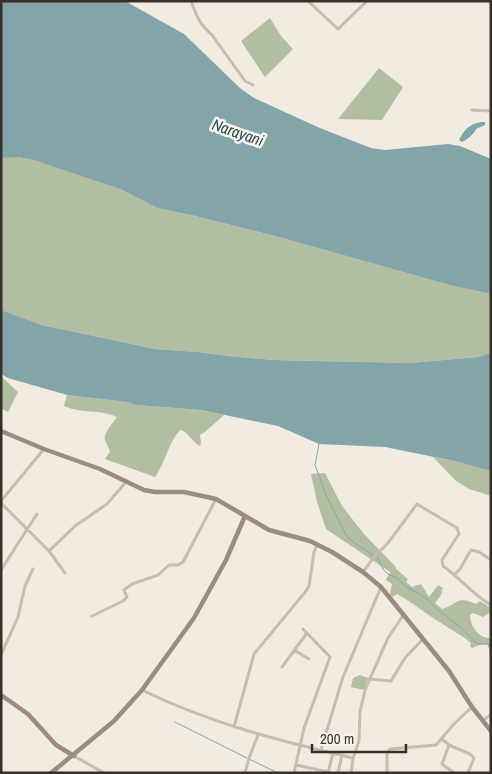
<svg xmlns="http://www.w3.org/2000/svg" width="492" height="774" font-family="'Archivo Narrow',sans-serif">
  <style>
    .green { fill: #b2bea2 }
    .water { fill: #83a5aa }
    .lines { fill: none; stroke-linecap: round; stroke-linejoin: round }
    .stream { stroke: #83a5aa; stroke-width: 1 }
    .street { stroke: #c8bcae; stroke-width: 3 }
    .secondary { stroke: #9b8c7f; stroke-width: 4.5 }
    .labels { text-anchor: middle; stroke-width: 5; stroke-linejoin: round; paint-order: stroke }
    .water-label { font-size: 16px; font-style: italic; fill: #264c54; stroke: #f8f4ed }
  </style>
  <rect width="100%" height="100%" fill="#f1ebe1"/>
  <path class="green" d="M270,18L281,36L293,49L265,77L241,41Z
    M379,68L403,87L382,120L338,119Z
    M8,157H18L37,161L67,170L120,189L157,208L195,216L275,236L453,286L491,294V353L478,357L410,363L274,360L227,356L198,352L155,349L42,325L1,310V158Z
    M1,376L18,392L8,412L1,408Z
    M67,395L127,402L136,405L201,410L224,415L205,432L200,435L201,443L200,446C192,442 188,431 180,430C168,443 165,463 155,477L105,459L110,452C109,447 106,444 105,440C103,433 113,423 117,417C100,409 81,414 64,406Z
    M433,457L454,461L491,471V496L469,489L456,481Z
    M325,473L342,506L364,534L396,567L395,568L408,579L406,582L412,587L421,584L429,597L438,585L443,588L441,595L435,603L442,609C458,605 455,595 476,604L480,601L491,608V612L483,617L473,613L470,615C470,626 479,639 491,638V653L487,644L479,645L472,648L470,646L471,643C462,635 451,630 441,623C426,614 412,602 397,594L392,597L390,594L392,584L386,580L390,572L326,529L317,502L311,474Z
    M360,675L368,678L364,690L351,687L353,678Z"/>
  <path class="water" d="M1,1H125L184,34L240,88L254,98L320,128L371,148L385,150L448,144L460,146L491,159V294L453,286L275,236L195,216L157,208L120,189L37,161L18,157L1,158Z
    M481,122H485V125L476,129C474,134 467,140 462,142L459,140C464,130 469,124 481,122Z
    M1,310L42,325L155,349L198,352L227,356L274,360L410,363L478,357L491,353V471L454,461L385,447L319,444L278,426L201,410L136,405L127,402L67,395L8,378L1,374Z"/>
  <g class="lines">
    <path class="stream" d="M319,444L315,465L326,495L346,535L353,542L373,555
      M377,557L383,569L388,574L397,578L404,585L426,598L438,610L461,628L477,644H487L491,647
      M175,722L247,758
      M249,759L278,773"/>
    <path class="street" d="M191,1C196,15 200,25 212,35L245,81L253,85
      M308,1L338,29L367,1
      M472,110L491,111
      M1,501L44,449
      M1,503L49,551
      M1,570L37,514
      M363,572L374,557L388,543L417,504L457,528L459,534L442,560L443,566C460,578 473,595 491,605
      M65,573L49,551L75,526L107,504L126,482
      M455,574L460,569L471,550L479,552L491,560
      M92,616L123,601L127,597L124,590L132,584L158,575L169,565H178L183,562L216,499
      M294,650L309,659
      M1,655L18,617L25,586L33,569
      M282,667L307,633
      M369,679L391,681L405,658L422,640
      M142,690C209,723 280,741 353,758
      M483,720L491,715
      M234,727L254,654L306,591L309,586L314,552L317,545
      M442,739L449,745L442,764L454,773
      M449,745L470,754L474,758L468,773
      M321,750L343,677L381,587
      M74,756L104,773
      M296,765L328,772
      M245,773L249,758L258,735
      M294,773L304,728L330,657L303,629
      M328,773L333,753
      M338,773L342,755
      M351,773L353,758L359,741L360,712L365,690L388,638L404,614
      M387,773V753L390,749L436,745L454,724L472,707"/>
    <path class="secondary" d="M1,431L44,449L100,469L144,490L155,492H184L216,499L269,530L310,541L332,552L363,572L381,587L449,671L472,707L491,731
      M1,695L28,714L56,745L74,756
      M51,773L114,721L142,690L194,618L226,560L245,516"/>
  </g>
  <g class="labels">
    <g class="water-label">
      <text transform="translate(238 132) rotate(19)" y="6">Narayani</text>
    </g>
  </g>
  <rect width="492" height="774" fill="none" stroke="#37302b" stroke-width="5"/>
  <path d="M312 744v8h94v-8" fill="none" stroke="#37302b" stroke-width="2.5"/>
  <text x="320" y="744" font-size="15" fill="#37302b" stroke="#f8f4ed" stroke-width="4" paint-order="stroke">200 m</text>
</svg>
